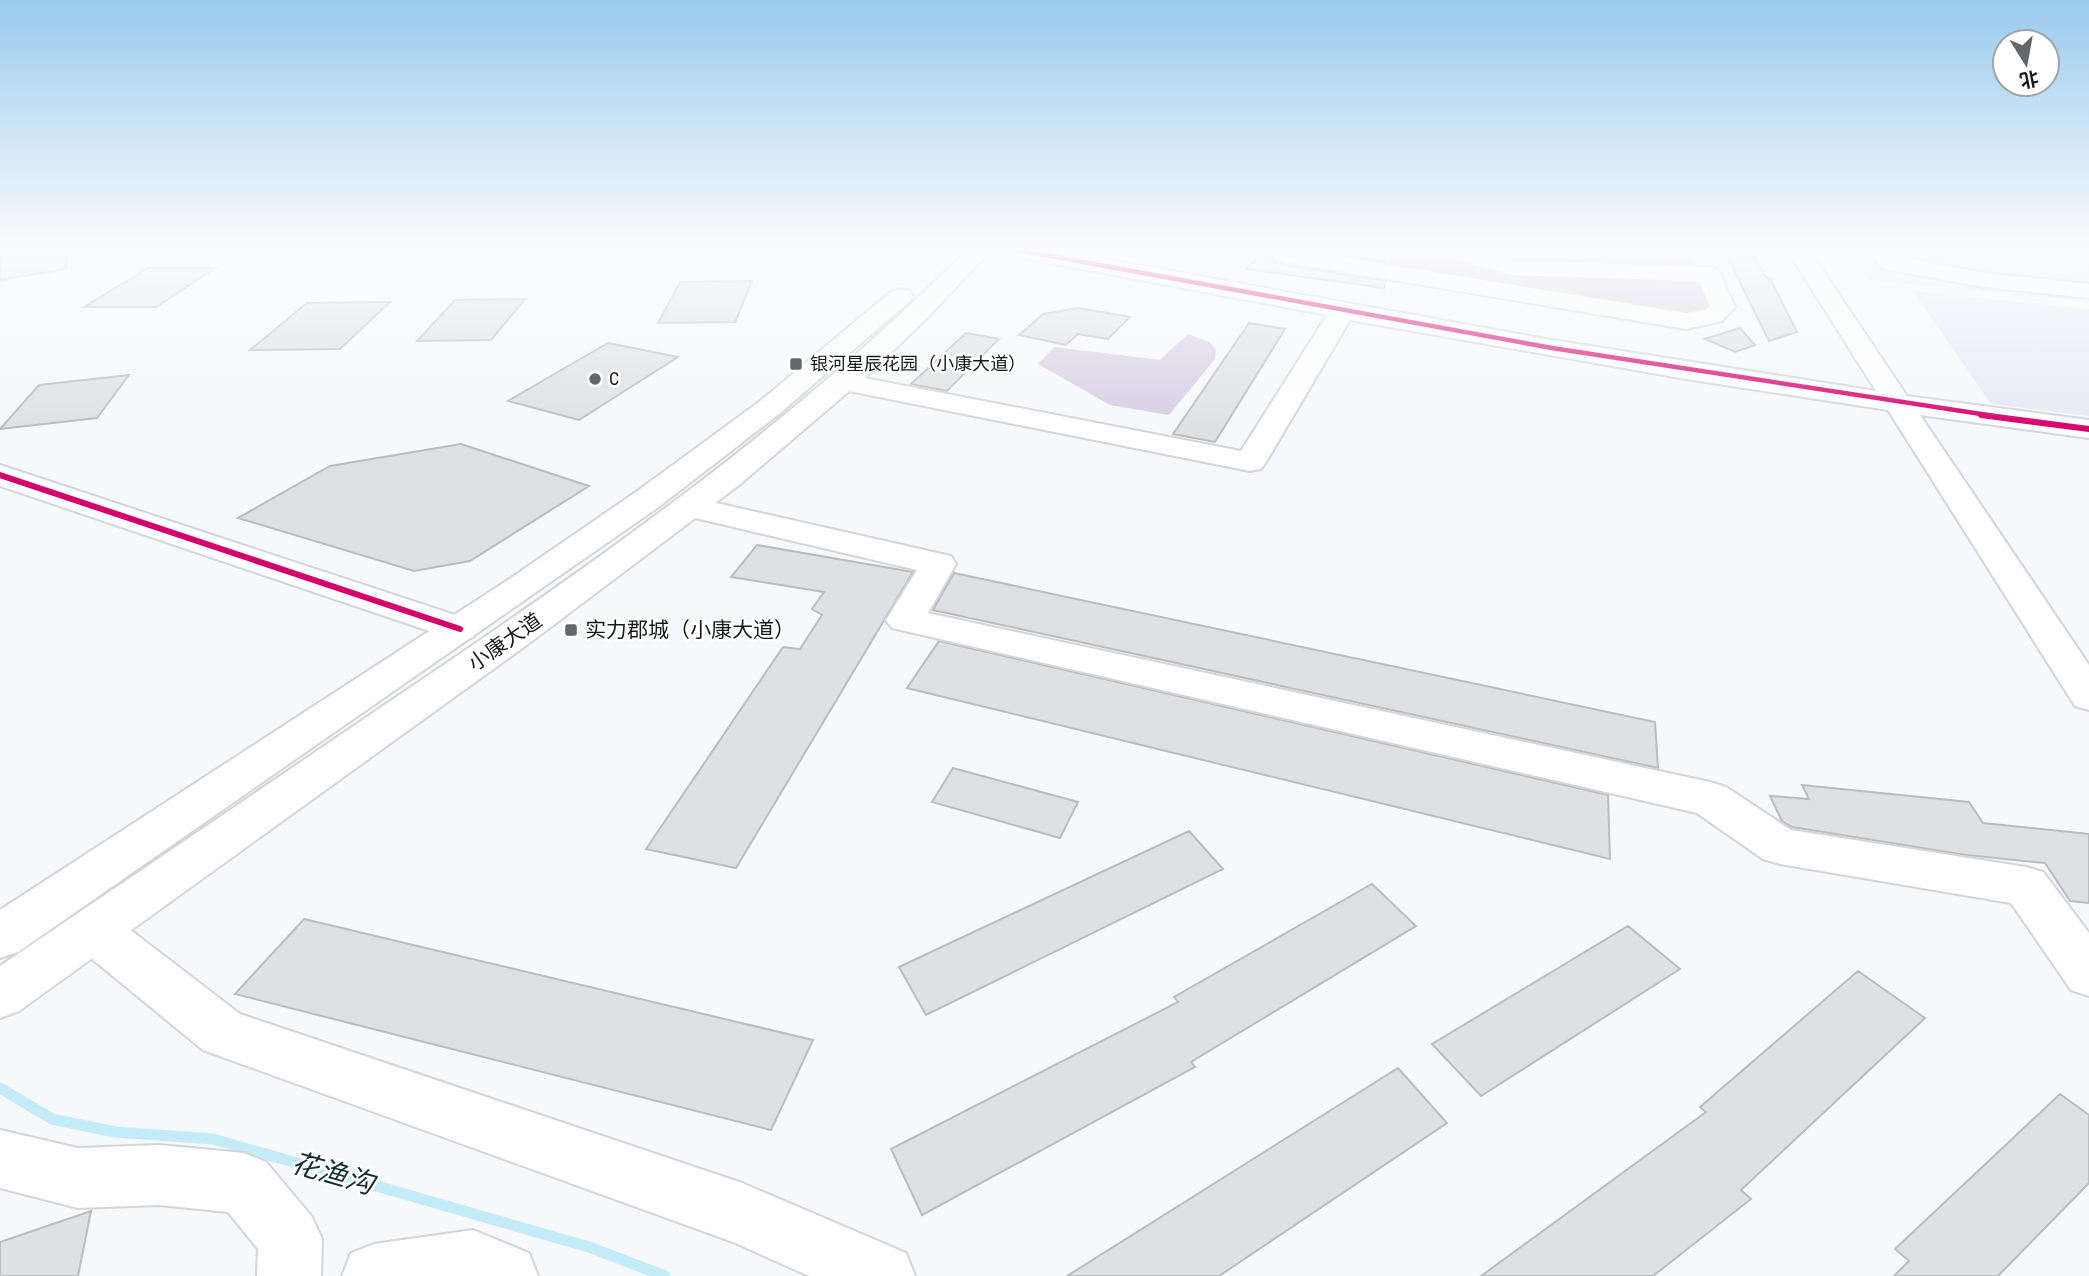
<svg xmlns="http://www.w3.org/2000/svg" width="2089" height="1276" font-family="'Roboto Condensed','Noto Sans SC',sans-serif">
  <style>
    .built { fill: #e5ebf4 }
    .forest { fill: #d7cde4 }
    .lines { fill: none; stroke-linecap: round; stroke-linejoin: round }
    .stream { stroke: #c4ecf8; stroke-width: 11 }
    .building { fill: #dfe0e4; stroke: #bbbcc0; stroke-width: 2 }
    .minor-casing { stroke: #d3d5d9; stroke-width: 4 }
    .major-casing { stroke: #d3d5d9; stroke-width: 4 }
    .minor { fill: #fefefe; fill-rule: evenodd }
    .major { fill: #fefefe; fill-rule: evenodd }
    .cycleway-far1-casing { stroke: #fff; stroke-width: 7 }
    .cycleway-casing { stroke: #fff; stroke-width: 10 }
    .cycleway-far1 { stroke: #d6006c; stroke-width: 4.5 }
    .cycleway { stroke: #d6006c; stroke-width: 6 }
    .poi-dot { fill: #64666a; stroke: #fff; stroke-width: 2.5 }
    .labels { text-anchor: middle; stroke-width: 5; stroke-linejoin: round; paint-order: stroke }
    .far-poi-label { font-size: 18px; fill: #16181c; stroke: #fff; text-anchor: start }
    .poi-label { font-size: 21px; fill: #16181c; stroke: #fff; text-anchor: start }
    .street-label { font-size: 21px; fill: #16181c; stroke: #fff }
    .near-water-label { font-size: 28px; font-style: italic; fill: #133037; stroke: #fff }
  </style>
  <rect width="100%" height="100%" fill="#f6f8fb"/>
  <path class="built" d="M1849,250H2089V302L1868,280Z
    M1913,291L2089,309V416L1991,404Z"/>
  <path class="forest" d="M1295,250H1431L1463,254V250H1688L1709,303L1700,312L1675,316Z
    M1188,334L1209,342L1216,349L1215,359L1169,415L1110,405L1038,364L1054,347L1160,360Z"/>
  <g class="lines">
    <path class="stream" d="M0,1088L52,1119L115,1132L213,1139L589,1247L665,1276"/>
  </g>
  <path class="building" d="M0,250H67L66,269L0,280Z
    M1314,250H1394L1391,263Z
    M1724,250H1749L1766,277L1770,278L1797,332L1769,341Z
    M1264,251L1276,263L1386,281L1384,288L1246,269Z
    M148,268H215L156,307H84Z
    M752,281L735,322L658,323L680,282Z
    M525,299L491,340L417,341L455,300Z
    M390,302L340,349L250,350L307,303Z
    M1078,308L1130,317L1108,339L1078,334L1066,345L1019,335L1043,314Z
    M1249,323L1285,329L1215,442L1173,434Z
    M1740,328L1755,345L1735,352L1705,339Z
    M966,333L999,339L947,391L911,384Z
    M608,343L678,357L579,420L508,401Z
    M129,375L97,418L0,429L39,385Z
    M461,444L589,486L470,561L414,571L238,518L330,466Z
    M757,545L913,572L736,868L646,849L783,647L800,649L822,615L812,609L824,592L731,577Z
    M954,573L1655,722L1658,768L933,610Z
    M939,641L1608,795L1610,859L907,688Z
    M953,768L1078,802L1060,838L932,802Z
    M1802,785L1969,802L1983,823L2089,834V903L2070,901L2045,863L1966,855L1792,827L1782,821L1770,796L1809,799Z
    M1189,831L1223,869L926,1015L899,967Z
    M1372,884L1416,926L1191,1062L1195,1067L922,1215L891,1149L1178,1002L1174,997Z
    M304,919L813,1040L771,1130L235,994Z
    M1628,926L1680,969L1481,1096L1432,1044Z
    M1858,971L1925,1018L1741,1190L1751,1199L1653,1276H1481L1706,1112L1700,1107Z
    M1398,1068L1447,1123L1219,1276H1067Z
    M2060,1094L2089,1115V1183L1998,1276H1894L1909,1261L1895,1249Z
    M91,1211L78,1276H0V1242Z"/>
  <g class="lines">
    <g class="minor-casing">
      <path id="minor" d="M1007,250H1055L1552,340L1876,391L1787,250H1809L1907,396L2089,420V438L1920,415L2089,665V710L2075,706L1888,410L1686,379L1350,320L1266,462L1261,469L1250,471L834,388L830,382L834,376L844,374L1241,451L1327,315L1018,257Z
        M1266,250H1297L1686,313L1705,310L1710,306L1699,281L1512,275L1441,255L1438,250H1474L1513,261L1708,267L1716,269L1720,274L1735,307L1722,321L1686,329L1285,262L1277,260Z
        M1869,250H1892L1898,257L1984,273L2089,284V298L1984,287L1890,270L1882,268Z
        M0,465L473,621L479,629L473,637L460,641L447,637L0,486Z
        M690,497L951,556L956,564L928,613L1710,782L1726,787L1791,830L2026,867L2043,872L2089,933V996L2071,990L2011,903L1780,864L1763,859L1697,813L892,628L886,620L917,570L678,514L673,507L678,500Z
        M93,909L111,915L240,1014L742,1183L906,1253L915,1276H809L733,1242L203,1050L75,945L68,930L75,915Z
        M0,1130L78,1148L159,1145L244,1153L266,1162L312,1217L322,1239L321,1276H257L258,1249L228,1212L159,1205L78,1208L0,1188Z
        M473,1230L529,1253L538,1276H342L351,1253L374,1244Z"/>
    </g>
    <g class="major-casing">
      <path id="major" d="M967,250H991L929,316L868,375L739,485L535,639L19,1011L0,1018V966C129,879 257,792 386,704C591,566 792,426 967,250Z
        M901,289L910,291L913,296L910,301L779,414L660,506L18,952L0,958V910L508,580L636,492L759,402L892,291Z"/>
    </g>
    <use href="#minor" class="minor"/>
    <use href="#major" class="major"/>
    <g class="cycleway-far1-casing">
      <path id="cycleway-far1" d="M1018,250L1552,348L1994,416"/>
    </g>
    <g class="cycleway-casing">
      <path id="cycleway" d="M1981,415L2089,429
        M0,475L460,629"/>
    </g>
    <use href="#cycleway-far1" class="cycleway-far1"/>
    <use href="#cycleway" class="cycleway"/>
  </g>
  <linearGradient id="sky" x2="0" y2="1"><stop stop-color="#99caee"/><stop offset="0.58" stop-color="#fbfcfd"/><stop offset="1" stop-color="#fbfcfd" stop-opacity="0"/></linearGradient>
  <rect width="2089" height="429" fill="url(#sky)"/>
  <g class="poi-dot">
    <rect x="789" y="357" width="14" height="14" rx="3.5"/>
    <circle cx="595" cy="379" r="7"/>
    <rect x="564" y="623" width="14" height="14" rx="3.5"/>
  </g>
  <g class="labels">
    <g class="far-poi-label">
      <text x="810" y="370">银河星辰花园（小康大道）</text>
      <text x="609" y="385">C</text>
    </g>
    <g class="poi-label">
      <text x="585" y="637">实力郡城（小康大道）</text>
    </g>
    <g class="street-label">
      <text transform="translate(505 642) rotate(-35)" y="7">小康大道</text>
    </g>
    <g class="near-water-label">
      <text transform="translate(333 1173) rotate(16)" y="10">花渔沟</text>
    </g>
  </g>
  <g transform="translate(2026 63) rotate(169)"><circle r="33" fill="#ffffff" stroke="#a2a3a4" stroke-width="2"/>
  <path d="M0-5L12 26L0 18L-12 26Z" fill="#64666a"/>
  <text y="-10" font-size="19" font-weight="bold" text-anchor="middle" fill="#16181c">北</text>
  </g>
</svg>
